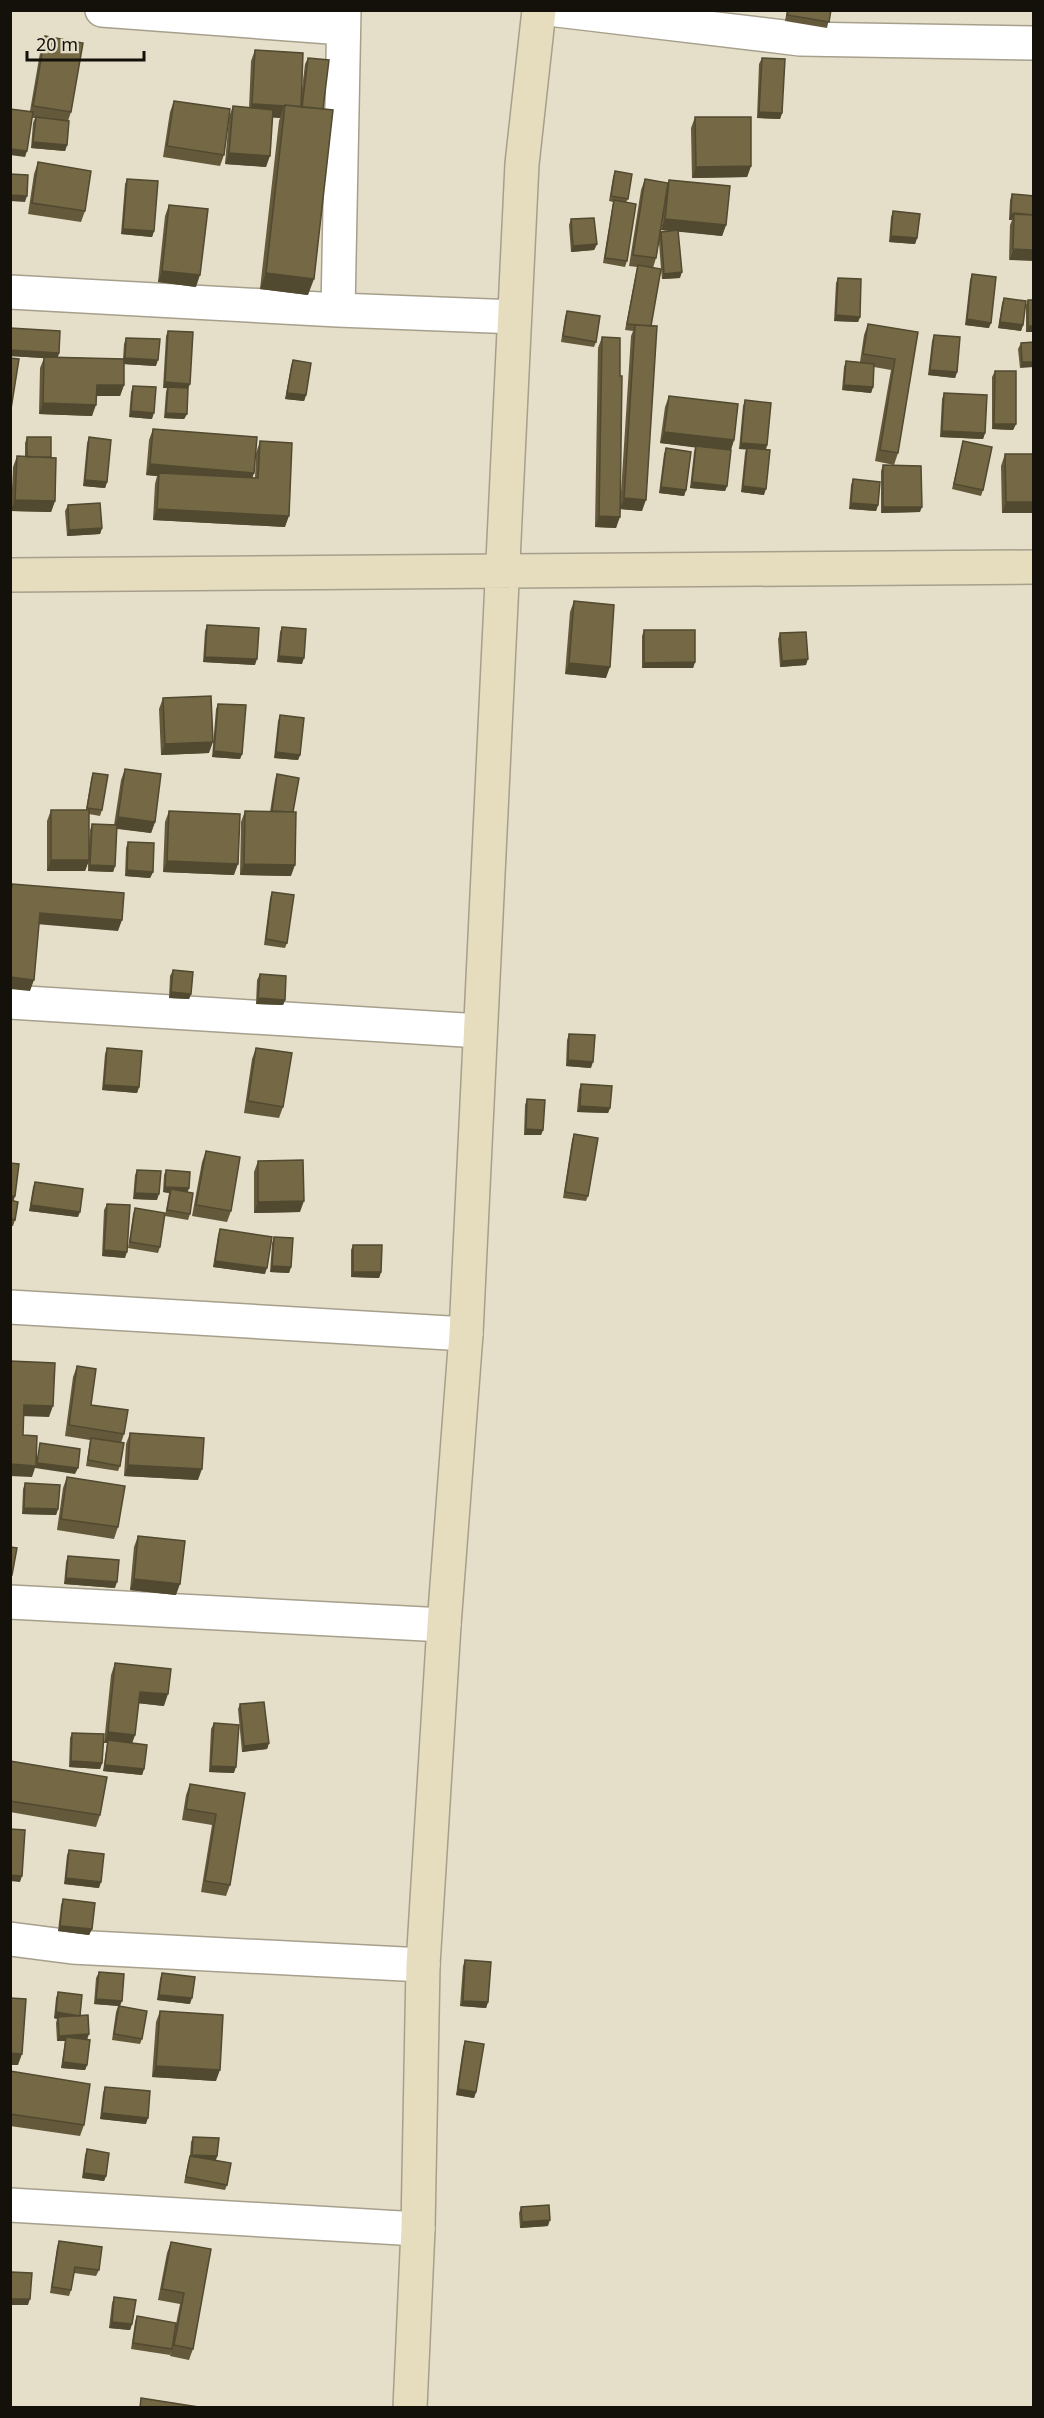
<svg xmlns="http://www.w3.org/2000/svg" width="1044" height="2418" font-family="'Noto Sans',sans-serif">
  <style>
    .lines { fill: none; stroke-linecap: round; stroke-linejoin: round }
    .street-casing { stroke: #a69f8c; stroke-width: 36 }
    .secondary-casing { stroke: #a69f8c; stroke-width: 36 }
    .street { stroke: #fff; stroke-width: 33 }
    .secondary { stroke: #e6ddbf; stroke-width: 33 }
    .wall { fill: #64593b; fill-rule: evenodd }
    .shaded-wall { fill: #514930 }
    .building { fill: #746845; stroke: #514930; stroke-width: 1.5 }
  </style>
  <rect width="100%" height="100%" fill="#e5dfca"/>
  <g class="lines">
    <g class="street-casing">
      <path id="street" d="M102,10L343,28
        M557,10L800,39L1034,43
        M10,292L338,310L514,317
        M338,310L344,10
        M10,1002L480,1031
        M10,1307L466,1334
        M10,1602L444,1625
        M10,1939L72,1947L423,1965
        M10,2205L418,2229"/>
    </g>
    <g class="secondary-casing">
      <path id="secondary" d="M10,575L1034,567
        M410,2408L418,2229L423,1965L444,1625L466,1334L522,164L539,10"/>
    </g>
    <use href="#street" class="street"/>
    <use href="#secondary" class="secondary"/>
  </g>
  <path class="wall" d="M787,10H831L827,28L785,21Z
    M45,36L71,112L68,121L67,145L65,151L31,148L33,123L35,118H32L25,157L30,111L41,47Z
    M255,50L301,97L305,64L308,58L323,109L308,295L260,289L279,121L280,118L273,117L266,167L225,164L229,117L233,106L249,108L251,61Z
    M762,58L782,113L780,119L757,118L759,64Z
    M174,101L224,155L220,166L163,157L170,112Z
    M695,117L751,166L747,177L692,178L691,128Z
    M38,162L85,211L81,222L28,214L34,174Z
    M615,171L628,199L626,202L627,261L625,267L603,263L613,202L609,201L613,177Z
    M127,179L154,231L152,237L121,234L125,184Z
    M645,179L668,184L669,180L726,225L722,236L678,231L680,278L662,279L661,269L651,326L642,511L620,509L616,528L595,527L598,348L602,337L620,376L621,492L631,336L633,331L625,330L637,267L629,266L641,190ZM663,218L661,230L673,231L660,233ZM659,242L661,269L653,268L656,258Z
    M1012,194L1034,196L1009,260L1010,225L1012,220H1009L1010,200Z
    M169,205L196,287L158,282L165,216Z
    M893,211L917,238L915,244L889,242L891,217Z
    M571,219L597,244L594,250L571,252L569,225Z
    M972,274L989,328L965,325L970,280Z
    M838,278L860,317L858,322L834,321L836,283Z
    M1004,298L1023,325L1021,331L998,328L1002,303Z
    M1028,300H1034V332H1026V305Z
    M567,311L596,342L594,347L561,342L565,317Z
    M868,324L918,332L898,453L894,465L875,461L891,370L874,367L873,387L871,393L842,390L844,367L846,361L860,362L864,335Z
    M10,328L59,353L58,357L123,359L124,344L126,338L156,366L124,364V385L120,396H96L92,416L39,414L40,368L44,358L10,356Z
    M168,331L188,389L187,414L184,419L164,418L166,392L167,388H163L166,336Z
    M934,335L957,372L955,378L928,375L932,341Z
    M1034,342L1020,368L1018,349L1021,343Z
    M293,360L306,395L304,401L285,399L291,366Z
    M995,371L1016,424L1013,430L992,429V377Z
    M133,386L152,419L129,417L131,392Z
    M944,393L985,433L983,439L940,437L942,399Z
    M669,396L734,440L731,450L727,486L725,491L690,488L694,452L695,447L660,443L665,407Z
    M745,400L767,445L766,450L764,495L741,492L745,453L746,449H739L743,406Z
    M153,429L254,473L252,478H255L256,453L260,441L285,527L153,520L155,484L157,476L146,475L149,440Z
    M27,437L51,457L55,501L51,512L11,511L13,467L17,456L25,457V443Z
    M89,437L107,482L105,488L83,486L87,443Z
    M963,441L983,490L981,496L952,489Z
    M666,448L686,490L684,496L659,493L664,454Z
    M1005,454H1034V513H1002L1001,466Z
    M883,465L920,512L881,513V471Z
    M853,479L878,505L876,511L849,509L851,485Z
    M68,505L102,528L100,534L67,536L65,511Z
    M574,601L606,678L565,674L570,612Z
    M207,625L255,665L203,662L205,631Z
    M282,627L302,664L277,662L280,632Z
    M644,630L695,662L693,668H642V636Z
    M780,633L806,665L780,667L778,639Z
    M163,698L209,753L161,755L159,709Z
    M218,704L242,754L240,759L212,757L216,709Z
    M280,715L300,755L298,760L274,758L278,721Z
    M125,769L155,822L151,833L117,829L115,866L113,872L88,871V863L85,871H47V821L51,810H86L91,779L93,773L102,810L100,816L89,814V844L90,830L92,824L114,825L121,780Z
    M277,774L293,812L291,876L240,875L241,822L245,811L270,812L275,780Z
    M169,811L234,875L163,872L165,822Z
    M128,842L153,872L150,878L125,876L126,848Z
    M272,892L287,943L285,948L264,945L270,898Z
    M173,970L191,994L189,999L169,998L170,976Z
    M260,974L285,1000L283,1005L256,1004L257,980Z
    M569,1034L591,1068L566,1066L567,1040Z
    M107,1048L139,1087L137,1093L102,1090L105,1054Z
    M256,1048L283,1107L279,1118L244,1113L252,1059Z
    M581,1084L610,1108L608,1113L577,1112L579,1090Z
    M527,1099L543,1130L541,1135H524L525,1105Z
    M574,1134L588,1196L586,1201L563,1198L572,1140Z
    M206,1151L231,1211L227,1222L192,1216L202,1162Z
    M258,1161L300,1212L254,1213V1172Z
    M10,1163L15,1196L13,1201L15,1220L13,1226H10Z
    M137,1170L157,1200L133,1199L135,1175Z
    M166,1170L189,1188L187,1192L190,1214L188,1220L165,1216L169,1193L163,1192L164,1175Z
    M35,1182L78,1217L29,1211L33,1187Z
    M107,1204L125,1258L102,1256L104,1210Z
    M135,1208L160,1247L158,1253L128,1248L133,1214Z
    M220,1229L265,1274L213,1267L218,1235Z
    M274,1237L291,1267L289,1273L270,1272L272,1243Z
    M353,1245L381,1272L379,1278L351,1277V1250Z
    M77,1366L91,1405L124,1434L121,1443L120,1466L118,1471L86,1466L90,1440L65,1436L73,1377Z
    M130,1433L198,1480L124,1476L126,1444Z
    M67,1477L118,1527L114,1539L57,1530L63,1488Z
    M25,1483L58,1509L56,1515L22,1514L23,1489Z
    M138,1536L176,1595L130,1590L134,1547Z
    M68,1556L115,1588L64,1584L66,1562Z
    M115,1663L164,1706L138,1703L135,1735L132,1743L144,1769L142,1775L103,1771L107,1743H104L111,1675Z
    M240,1704L269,1743L267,1749L242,1752L238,1709Z
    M214,1723L234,1773L209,1772L211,1729Z
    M72,1733L102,1763L100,1769L69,1767L70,1738Z
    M10,1761L100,1815L96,1827L10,1812Z
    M190,1784L245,1793L230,1885L226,1896L201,1892L212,1825L182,1820L186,1795Z
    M69,1850L99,1888L64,1884L67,1855Z
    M63,1899L92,1929L89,1935L58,1931L61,1905Z
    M465,1960L488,2002L486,2008L460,2006L463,1966Z
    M99,1972L120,2006L142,2039L140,2044L112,2040L116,2012L118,2006L94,2004L96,1978Z
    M162,1973L190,2004L157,2000L160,1979Z
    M58,1992L80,2016L87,2040V2065L85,2070L61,2068L65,2041H57L56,2023L57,2019L54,2018L56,1998Z
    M160,2011L216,2081L152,2077L156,2022Z
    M465,2041L476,2092L474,2098L456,2095L463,2047Z
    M10,2071L84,2125L80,2136L10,2126Z
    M105,2087L146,2124L100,2119L103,2093Z
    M193,2137L217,2156L216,2160L227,2185L225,2190L184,2183L188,2162L190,2156L191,2142Z
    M87,2149L106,2176L104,2181L82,2178L85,2155Z
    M521,2207L548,2226L520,2228L519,2213Z
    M59,2241L99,2270L96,2276L74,2273L71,2290L69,2296L50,2293L57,2247Z
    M171,2242L211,2249L193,2349L189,2360L170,2356L171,2351L170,2355L131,2349L135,2322L137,2316L174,2334L180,2304L158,2300L167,2253Z
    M114,2297L132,2324L130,2330L109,2328L112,2303Z"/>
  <path class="shaded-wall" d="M252,104L284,106L280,118L248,116Z
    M759,112L782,113L780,119L757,118Z
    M33,142L67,145L65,151L31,148Z
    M10,149L27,151L25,157L10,155Z
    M229,153L270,156L266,167L225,164Z
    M751,166L747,177L692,178L696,167Z
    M10,195L27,196L25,202L10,201Z
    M1011,214H1014L1012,220H1009Z
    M665,219L726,225L722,236L661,230Z
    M123,229L154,231L152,237L121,234Z
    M891,236L917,238L915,244L889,242Z
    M597,244L594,250L571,252L573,246Z
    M1013,249L1034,250V261L1009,260Z
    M162,271L200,275L196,287L158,282Z
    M682,272L680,278L662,279L664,274Z
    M266,273L314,279L308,295L260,289Z
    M836,315L860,317L858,322L834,321Z
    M967,319L991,323L989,328L965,325Z
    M1000,322L1023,325L1021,331L998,328Z
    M1028,326H1034V332H1026Z
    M10,350L59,353L57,359L10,356Z
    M125,358L158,360L156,366L123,364Z
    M1022,362H1034V367L1020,368Z
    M930,370L957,372L955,378L928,375Z
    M165,382L190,384L188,389L163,388Z
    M97,385H124L120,396H92Z
    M844,385L873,387L871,393L842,390Z
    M287,393L306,395L304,401L285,399Z
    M43,403L96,405L92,416L39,414Z
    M131,411L154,413L152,419L129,417Z
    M166,413L187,414L184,419L164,418Z
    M994,424H1016L1013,430L992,429Z
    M942,431L985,433L983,439L940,437Z
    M664,432L734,440L730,452L660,443Z
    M741,443L767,445L765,451L739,449Z
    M150,464L254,473L250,484L159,473L157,476L146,475Z
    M85,480L107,482L105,488L83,486Z
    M692,482L727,486L725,491L690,488Z
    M743,486L766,489L764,495L741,492Z
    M661,487L686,490L684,496L659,493Z
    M624,498L646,500L642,511L620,509Z
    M15,500L55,501L51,512L11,511Z
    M1006,502H1034V513H1002Z
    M851,503L878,505L876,511L849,509Z
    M883,507H922L920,512L881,513Z
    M157,509L289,516L285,527L153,520Z
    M599,516L620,517L616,528L595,527Z
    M102,528L100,534L67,536L69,530Z
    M279,656L304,658L302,664L277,662Z
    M205,657L257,659L255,665L203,662Z
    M808,659L806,665L780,667L782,661Z
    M695,662L693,668H642L644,663Z
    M569,663L610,667L606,678L565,674Z
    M213,742L209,753L161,755L165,744Z
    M214,751L242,754L240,759L212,757Z
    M276,752L300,755L298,760L274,758Z
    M118,817L155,822L151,833L114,828Z
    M51,860H89L85,871H47Z
    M167,861L238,864L234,875L163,872Z
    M244,864L295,865L291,876L240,875Z
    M90,865L115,866L113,872L88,871Z
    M127,870L153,872L150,878L125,876Z
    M40,913L122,920L118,931L36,924Z
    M10,977L34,980L30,991L10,989Z
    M171,992L191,994L189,999L169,998Z
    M258,998L285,1000L283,1005L256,1004Z
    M568,1060L593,1062L591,1068L566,1066Z
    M104,1085L139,1087L137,1093L102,1090Z
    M580,1106L610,1108L608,1113L577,1112Z
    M526,1129L543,1130L541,1135H524Z
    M165,1187L189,1188L187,1194L171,1189L169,1193L163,1192Z
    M135,1193L159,1194L157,1200L133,1199Z
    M10,1196H15L13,1202H10Z
    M304,1201L300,1212L254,1213L258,1202Z
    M31,1205L80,1212L78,1217L29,1211Z
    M104,1250L127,1252L125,1258L102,1256Z
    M215,1261L267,1268L265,1274L213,1267Z
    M272,1266L291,1267L289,1273L270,1272Z
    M353,1272H381L379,1278L351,1277Z
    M24,1405L53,1406L49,1417L20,1416Z
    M37,1463L78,1468L75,1474L35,1468L32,1477L10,1476V1464L36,1466Z
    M128,1465L202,1469L198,1480L124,1476Z
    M24,1508L58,1509L56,1515L22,1514Z
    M66,1578L117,1582L115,1588L64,1584Z
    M134,1579L180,1584L176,1595L130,1590Z
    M140,1692L168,1694L164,1706L136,1703Z
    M108,1732L135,1735L131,1746L108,1740L107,1743H104Z
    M269,1743L267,1749L242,1752L244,1746Z
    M71,1761L102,1763L100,1769L69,1767Z
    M105,1765L144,1769L142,1775L103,1771Z
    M211,1766L236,1767L234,1773L209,1772Z
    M10,1875L22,1876L20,1882L10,1881Z
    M66,1878L101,1882L99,1888L64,1884Z
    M60,1926L92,1929L89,1935L58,1931Z
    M159,1995L192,1998L190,2004L157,2000Z
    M96,1999L122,2001L120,2006L94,2004Z
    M463,2001L488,2002L486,2008L460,2006Z
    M56,2012L80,2016L58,2017L57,2019L54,2018Z
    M89,2034L87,2040L66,2037L65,2041H57L59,2036Z
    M10,2053L22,2054L18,2065H10Z
    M63,2062L87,2065L85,2070L61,2068Z
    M156,2066L220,2070L216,2081L152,2077Z
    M458,2089L476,2092L474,2098L456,2095Z
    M102,2113L148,2118L146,2124L100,2119Z
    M192,2155L217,2156L215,2162L190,2161Z
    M84,2173L106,2176L104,2181L82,2178Z
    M550,2220L548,2226L520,2228L522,2222Z
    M10,2299H30L28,2305H10Z
    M112,2322L132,2324L130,2330L109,2328Z"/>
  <path class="building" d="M788,10H831L829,22L787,15Z
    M45,36L83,43L71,112L33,106Z
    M255,50L303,53L301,107L285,105V106L252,104Z
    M308,58L329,60L323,109L302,107Z
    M762,58L785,59L782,113L759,112Z
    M174,101L230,109L224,155L167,146Z
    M285,105L333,110L314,279L266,273Z
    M233,106L273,110L270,156L229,153Z
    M10,109L33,112L27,151L10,149Z
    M36,117L69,121L67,145L33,142Z
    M695,117H751V166L696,167Z
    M38,162L91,171L85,211L32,203Z
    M615,171L632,174L628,199L611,196Z
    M10,174L28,175L27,196L10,195Z
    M127,179L158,181L154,231L123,229Z
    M645,179L668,183L656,258L633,255Z
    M669,180L730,186L726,225L665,219Z
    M1012,194L1034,196V215L1011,214Z
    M614,200L636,204L627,261L605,258Z
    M169,205L208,209L200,275L162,271Z
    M893,211L920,214L917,238L891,236Z
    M1014,213L1034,215V250L1013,249Z
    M594,218L597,244L573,246L571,219Z
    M678,230L682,272L664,274L661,232Z
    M638,265L661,269L651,326L627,324Z
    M972,274L996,277L991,323L967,319Z
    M838,278L861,279L860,317L836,315Z
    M1004,298L1026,301L1023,325L1000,322Z
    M1028,300H1034V326H1028Z
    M567,311L600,316L596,342L563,336Z
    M868,324L918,332L898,453L880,450L895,359L863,354Z
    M635,325L657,326L646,500L624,498Z
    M10,328L60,331L59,353L10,350Z
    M168,331L193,332L190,384L165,382Z
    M934,335L960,337L957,372L930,370Z
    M602,337L620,338V376H622L620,517L599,516Z
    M126,338L160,339L158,360L125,358Z
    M1034,342V362H1022L1021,343Z
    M44,357L124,359V385H97L96,405L43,403Z
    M10,358L19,359L11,409H10Z
    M293,360L311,363L306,395L287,393Z
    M846,361L874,364L873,387L844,385Z
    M995,371H1016V424H994Z
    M133,386L156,387L154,413L131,411Z
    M168,387L188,388L187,414L166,413Z
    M944,393L987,395L985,433L942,431Z
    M669,396L738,404L734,440L664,432Z
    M745,400L771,403L767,445L741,443Z
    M153,429L257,437L254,473L150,464Z
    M27,437H51V457H27Z
    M89,437L111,440L107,482L85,480Z
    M260,441L292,443L289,516L157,509L159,473L258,478Z
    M963,441L992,447L983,490L954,484Z
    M696,446L731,450L727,486L692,482Z
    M666,448L691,452L686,490L661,487Z
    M747,448L770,450L766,489L743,486Z
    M1005,454H1034V502H1006Z
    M17,456L56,458L55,501L15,500Z
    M883,465L921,466L922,507H883Z
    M853,479L880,482L878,505L851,503Z
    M100,503L102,528L69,530L68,505Z
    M574,601L614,605L610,667L569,663Z
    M207,625L259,628L257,659L205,657Z
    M282,627L306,629L304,658L279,656Z
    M644,630H695V662L644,663Z
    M806,632L808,659L782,661L780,633Z
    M211,696L213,742L165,744L163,698Z
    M218,704L246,705L242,754L214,751Z
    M280,715L304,718L300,755L276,752Z
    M125,769L161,774L155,822L118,817Z
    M93,773L108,775L102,810L87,808Z
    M277,774L299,778L293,812L272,811Z
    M51,810H89V860H51Z
    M169,811L240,814L238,864L167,861Z
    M245,811L296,812L295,865L244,864Z
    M92,824L117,825L115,866L90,865Z
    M128,842L154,843L153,872L127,870Z
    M12,884L124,893L122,920L40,913L34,980L10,977V900Z
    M272,892L294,895L287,943L266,939Z
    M173,970L193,972L191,994L171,992Z
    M260,974L286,976L285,1000L258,998Z
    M569,1034L595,1035L593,1062L568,1060Z
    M107,1048L142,1051L139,1087L104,1085Z
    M256,1048L292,1053L283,1107L248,1101Z
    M581,1084L612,1086L610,1108L580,1106Z
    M527,1099L545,1100L543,1130L526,1129Z
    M574,1134L598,1138L588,1196L565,1192Z
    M206,1151L240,1157L231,1211L196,1205Z
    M303,1160L304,1201L258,1202V1161Z
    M10,1163L19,1164L15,1196H10Z
    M137,1170L161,1171L159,1194L135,1193Z
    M166,1170L190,1172L189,1188L165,1187Z
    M35,1182L83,1189L80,1212L31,1205Z
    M171,1189L193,1193L190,1214L167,1210Z
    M10,1200L18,1202L15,1220L10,1219Z
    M107,1204L130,1205L127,1252L104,1250Z
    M135,1208L165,1213L160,1247L130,1242Z
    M220,1229L272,1237L267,1268L215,1261Z
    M274,1237L293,1238L291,1267L272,1266Z
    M353,1245H382L381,1272H353Z
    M10,1361L55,1363L53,1406L24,1405L23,1435L37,1436L36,1466L10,1464Z
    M77,1366L96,1369L91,1405L128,1410L124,1434L69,1425Z
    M130,1433L204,1438L202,1469L128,1465Z
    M91,1438L124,1443L120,1466L88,1460Z
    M40,1443L80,1449L78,1468L37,1463Z
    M67,1477L125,1486L118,1527L61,1519Z
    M25,1483L60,1485L58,1509L24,1508Z
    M138,1536L185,1541L180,1584L134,1579Z
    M10,1547L17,1548L12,1575H10Z
    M68,1556L119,1560L117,1582L66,1578Z
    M115,1663L171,1669L168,1694L140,1692L135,1735L108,1732Z
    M264,1702L269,1743L244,1746L240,1704Z
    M214,1723L239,1725L236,1767L211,1766Z
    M72,1733L104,1734L102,1763L71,1761Z
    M108,1740L147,1745L144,1769L105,1765Z
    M10,1761L107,1777L100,1815L10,1801Z
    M190,1784L245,1793L230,1885L205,1881L216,1814L186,1809Z
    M10,1829L25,1830L22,1876L10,1875Z
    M69,1850L104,1854L101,1882L66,1878Z
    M63,1899L95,1903L92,1929L60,1926Z
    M465,1960L491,1962L488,2002L463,2001Z
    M99,1972L124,1974L122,2001L96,1999Z
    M162,1973L195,1977L192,1998L159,1995Z
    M58,1992L82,1995L80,2016L56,2012Z
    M10,1998L26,1999L22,2054L10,2053Z
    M119,2006L147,2011L142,2039L114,2034Z
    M160,2011L223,2015L220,2070L156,2066Z
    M88,2015L89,2034L59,2036L58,2017Z
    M66,2037L90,2040L87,2065L63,2062Z
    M465,2041L484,2044L476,2092L458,2089Z
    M10,2071L90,2084L84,2125L10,2114Z
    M105,2087L150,2091L148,2118L102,2113Z
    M193,2137L219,2138L217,2156L192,2155Z
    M87,2149L109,2153L106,2176L84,2173Z
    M190,2156L231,2163L227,2185L186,2177Z
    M549,2205L550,2220L522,2222L521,2207Z
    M59,2241L102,2247L99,2270L75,2267L71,2290L52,2287Z
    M171,2242L211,2249L193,2349L174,2345L184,2293L162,2289Z
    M11,2272L32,2273L30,2299H10Z
    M114,2297L136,2300L132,2324L112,2322Z
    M137,2316L176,2323L172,2349L133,2343Z
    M141,2398L198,2407V2408H140Z"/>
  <rect width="1044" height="2418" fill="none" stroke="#13110a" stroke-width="24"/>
  <path d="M27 51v9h117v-9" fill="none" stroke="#13110a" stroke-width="3"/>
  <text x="36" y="51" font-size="18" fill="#13110a" stroke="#e5dfca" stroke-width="4.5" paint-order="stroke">20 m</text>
</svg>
